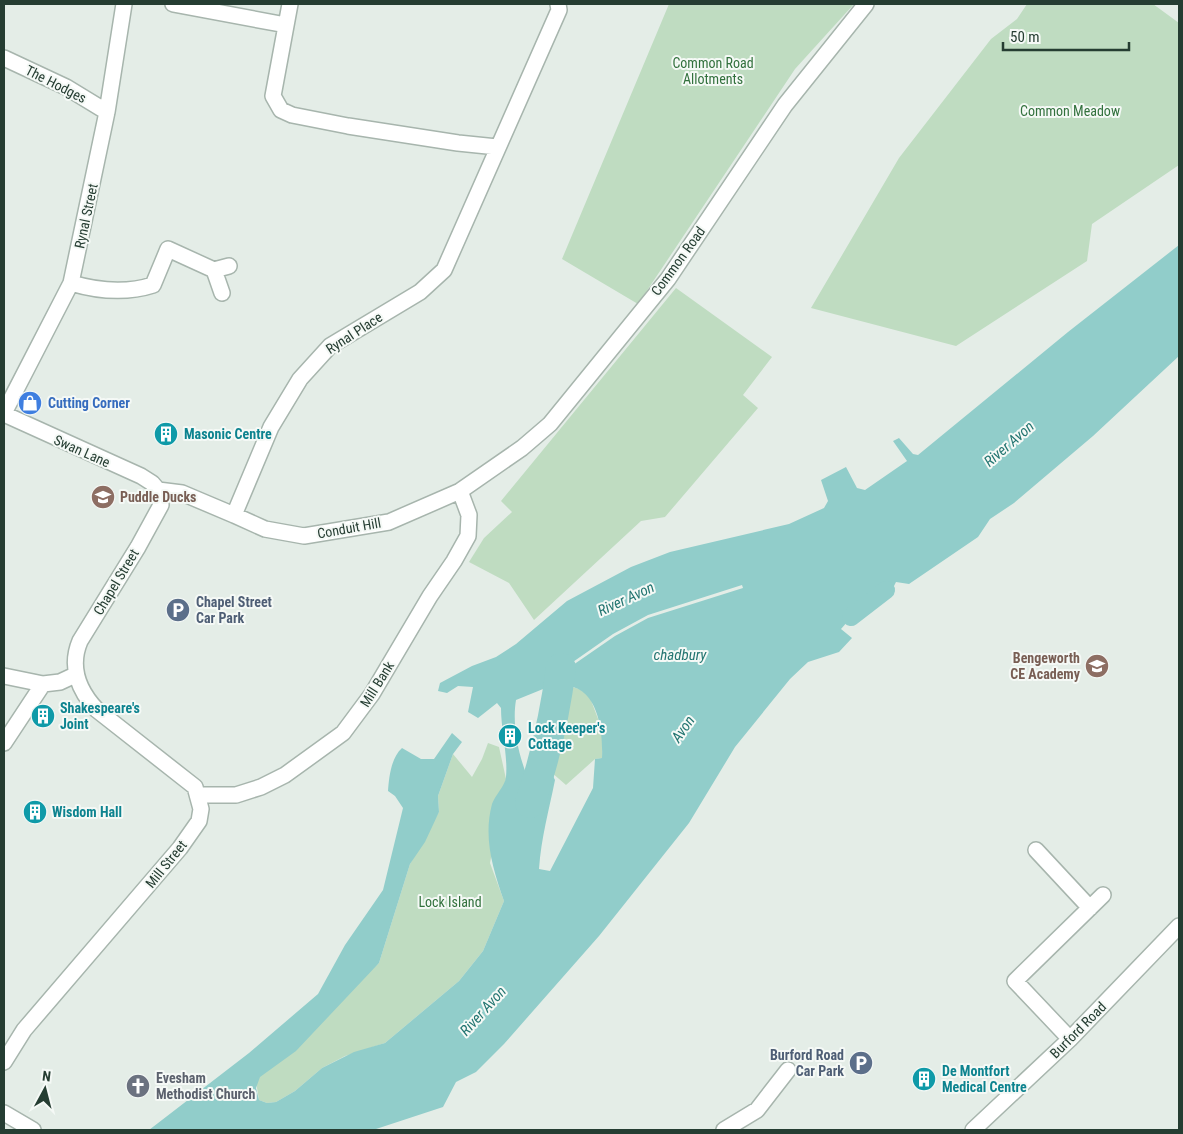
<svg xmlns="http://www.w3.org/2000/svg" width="1183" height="1134" font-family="'Roboto Condensed',sans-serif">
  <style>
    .green { fill: #bfdcc1 }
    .water { fill: #91cdca; fill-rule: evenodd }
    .pier { fill: #e4ede7 }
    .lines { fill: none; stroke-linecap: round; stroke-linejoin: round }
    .canal { stroke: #91cdca; stroke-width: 18 }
    .river { stroke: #91cdca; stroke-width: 30 }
    .street-casing { stroke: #a7b5ad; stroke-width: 18 }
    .street { stroke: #fff; stroke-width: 15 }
    .labels { text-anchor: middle; stroke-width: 4; stroke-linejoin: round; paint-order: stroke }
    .park-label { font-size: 14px; fill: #32713d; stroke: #f5f9f6 }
    .street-label { font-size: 14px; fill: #253d32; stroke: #f5f9f6 }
    .shop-label { font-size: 14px; font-weight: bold; fill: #366cbe; stroke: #f5f9f6; text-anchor: start }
    .culture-label { font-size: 14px; font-weight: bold; fill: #0d838f; stroke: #f5f9f6; text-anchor: start }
    .education-label { font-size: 14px; font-weight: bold; fill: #785e54; stroke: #f5f9f6; text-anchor: start }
    .service-label { font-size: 14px; font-weight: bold; fill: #4e5e75; stroke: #f5f9f6; text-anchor: start }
    .worship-label { font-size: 14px; font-weight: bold; fill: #5b616d; stroke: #f5f9f6; text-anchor: start }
    .water-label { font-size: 15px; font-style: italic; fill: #237571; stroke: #f5f9f6 }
  </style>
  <rect width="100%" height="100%" fill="#e4ede7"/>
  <path class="green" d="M669,4H854L795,69L638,304L562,259Z
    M1027,4H1153L1179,23V165L1092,224L1087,261L956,346L811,308L899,158L991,39L1017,19Z
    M676,288L772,357L743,395L758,408L665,517L641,521L534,620L509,583L469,562L484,538L512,512L501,501Z
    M569,686L579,689L589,695L603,732L602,758L595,759L566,785L543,765Z
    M488,743L499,747L506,779L490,863L504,901L483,951L459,981L385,1043L345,1056L322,1068L295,1091L276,1102L267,1103L259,1100L255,1076L379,963L410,864L439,812L438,796L453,754L472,777L482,759Z"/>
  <path class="water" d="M1179,245V356L1093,436L1014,503L990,519L978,537L909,584L896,582L892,590L876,589L841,629L852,638L839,652L808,662L790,679L735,747L689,823L599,936L504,1044L476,1072L456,1082L443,1107L373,1130H149L249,1053L318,994L345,945L383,890L403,808L395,796L388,791C389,777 391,758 402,748L421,759H434L452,733L462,742L453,754L438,796L439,812L425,842L410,864L379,963L296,1051L260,1077L256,1088L259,1100L267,1103L276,1102L295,1091L322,1068L354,1052L385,1043L459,981L483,951L504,901C493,869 483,838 492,804C495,795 505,786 506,777C508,755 501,730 501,708L497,703L478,718L468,712L473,687L458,686L447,693L438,691L440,683L472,666L496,657L516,644L567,601L631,567L670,552L789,524L824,508L828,501L821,480L846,467L857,488L865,490L907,461L893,441L899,438L913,454L918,455L1068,332ZM569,686C599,691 603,733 602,758L595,759L593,788L550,871L539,869C541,838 549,810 555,780L548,766L538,763L534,772L527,776C518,753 512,724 516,700L548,687L551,699L549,707L562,708Z"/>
  <path class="pier" d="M742,585L743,588L648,618L615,636L573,665L568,689L566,688L570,664L613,634L648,615Z"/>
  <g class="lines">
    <path class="canal" d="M851,617L886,590"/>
    <path class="river" d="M530,803C545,759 555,714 561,668"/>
    <g class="street-casing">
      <path id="street" d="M173,4L286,25
        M290,4L273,96L281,110L292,115L348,126L458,143L497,147
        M4,58L66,87L107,112
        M214,270L222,293
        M71,283C98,291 125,294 153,285L168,249L214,270L229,266
        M4,413L71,283L107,112L124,4
        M4,414L141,476L152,483L158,490L161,505L138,547L80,641C69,667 79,691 97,710L195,787L201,809L199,821L180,848L24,1030L4,1062
        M158,490L182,493L234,515L271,427L300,379L330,346L420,292L444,270L559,10L558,4
        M234,515L265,529L304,536L389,522L460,491L522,448L550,424L668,279L785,105L866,4
        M4,676L43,684
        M4,743L43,684L60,682L75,675
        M199,795H236L261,787L285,775L343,733L372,694L430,596L454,561L468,536L469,515L460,491
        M1036,850L1090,908
        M1070,1039L1015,981L1103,895
        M4,1113L33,1130
        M724,1130L757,1110L788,1070
        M973,1130L1070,1039L1179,926"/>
    </g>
    <use href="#street" class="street"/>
  </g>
  <defs>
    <g id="shop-disc" transform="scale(1.25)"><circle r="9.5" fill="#3f7fe0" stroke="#f5f9f6"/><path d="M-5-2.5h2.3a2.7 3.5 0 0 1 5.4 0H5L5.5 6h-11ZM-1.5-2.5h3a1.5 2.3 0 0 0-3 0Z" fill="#fff"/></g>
    <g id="building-disc" transform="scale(1.25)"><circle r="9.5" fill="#0f9aa8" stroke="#f5f9f6"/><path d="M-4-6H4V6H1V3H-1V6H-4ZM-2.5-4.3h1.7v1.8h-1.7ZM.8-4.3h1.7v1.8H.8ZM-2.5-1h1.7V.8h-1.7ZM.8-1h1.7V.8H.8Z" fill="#fff"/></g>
    <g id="school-disc" transform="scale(1.25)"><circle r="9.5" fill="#8d6e63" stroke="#f5f9f6"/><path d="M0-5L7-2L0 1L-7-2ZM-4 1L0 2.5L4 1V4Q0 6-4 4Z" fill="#fff"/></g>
    <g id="parking-disc" transform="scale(1.25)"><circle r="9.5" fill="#5c6f8a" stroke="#f5f9f6"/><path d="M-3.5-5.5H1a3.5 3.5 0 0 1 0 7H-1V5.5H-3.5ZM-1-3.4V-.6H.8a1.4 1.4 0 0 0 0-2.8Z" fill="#fff"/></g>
    <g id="church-disc" transform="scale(1.25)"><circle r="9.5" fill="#6b7280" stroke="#f5f9f6"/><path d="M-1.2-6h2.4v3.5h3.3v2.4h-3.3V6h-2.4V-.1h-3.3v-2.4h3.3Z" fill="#fff"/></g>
  </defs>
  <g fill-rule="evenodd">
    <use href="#shop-disc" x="30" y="403"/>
    <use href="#building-disc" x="166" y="434"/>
    <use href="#school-disc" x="103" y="497"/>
    <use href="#parking-disc" x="178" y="610"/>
    <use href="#school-disc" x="1097" y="666"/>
    <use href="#building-disc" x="43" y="716"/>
    <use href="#building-disc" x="510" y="736"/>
    <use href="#building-disc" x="35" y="812"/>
    <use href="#parking-disc" x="861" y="1063"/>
    <use href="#building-disc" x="924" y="1079"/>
    <use href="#church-disc" x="138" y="1086"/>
  </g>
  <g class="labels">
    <g class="park-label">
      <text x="713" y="68">Common Road<tspan x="713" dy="16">Allotments</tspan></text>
      <text x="1070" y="116">Common Meadow</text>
      <text x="450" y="907">Lock Island</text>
    </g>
    <g class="street-label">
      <text transform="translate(56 84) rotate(27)" y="5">The Hodges</text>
      <text transform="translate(86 216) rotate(-78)" y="5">Rynal Street</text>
      <text transform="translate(678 261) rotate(-54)" y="5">Common Road</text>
      <text transform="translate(354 333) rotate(-33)" y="5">Rynal Place</text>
      <text transform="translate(82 451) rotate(24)" y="5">Swan Lane</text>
      <text transform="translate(349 528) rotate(-10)" y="5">Conduit Hill</text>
      <text transform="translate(116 582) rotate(-59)" y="5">Chapel Street</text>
      <text transform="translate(377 684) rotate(-58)" y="5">Mill Bank</text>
      <text transform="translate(166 864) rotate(-51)" y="5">Mill Street</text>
      <text transform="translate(1078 1030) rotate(-45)" y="5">Burford Road</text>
    </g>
    <g class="shop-label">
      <text x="48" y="408">Cutting Corner</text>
    </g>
    <g class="culture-label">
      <text x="184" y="439">Masonic Centre</text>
      <text x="60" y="713">Shakespeare's<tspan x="60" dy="16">Joint</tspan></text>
      <text x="528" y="733">Lock Keeper's<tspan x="528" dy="16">Cottage</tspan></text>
      <text x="52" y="817">Wisdom Hall</text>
      <text x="942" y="1076">De Montfort<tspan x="942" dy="16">Medical Centre</tspan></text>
    </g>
    <g class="education-label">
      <text x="120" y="502">Puddle Ducks</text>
      <text x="1080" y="663" text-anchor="end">Bengeworth<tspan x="1080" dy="16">CE Academy</tspan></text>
    </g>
    <g class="service-label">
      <text x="196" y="607">Chapel Street<tspan x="196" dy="16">Car Park</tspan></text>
      <text x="844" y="1060" text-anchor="end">Burford Road<tspan x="844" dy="16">Car Park</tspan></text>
    </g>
    <g class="worship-label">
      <text x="156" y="1083">Evesham<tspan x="156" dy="16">Methodist Church</tspan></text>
    </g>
    <g class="water-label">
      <text transform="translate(1009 444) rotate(-41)" y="5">River Avon</text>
      <text transform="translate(626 599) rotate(-25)" y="5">River Avon</text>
      <text x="680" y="660">chadbury</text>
      <text transform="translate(683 729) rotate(-55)" y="5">Avon</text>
      <text transform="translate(483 1011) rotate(-48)" y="5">River Avon</text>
    </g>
  </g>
  <rect width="1183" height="1134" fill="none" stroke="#253d32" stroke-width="10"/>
  <g transform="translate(45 1089) rotate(7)" stroke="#f5f9f6" stroke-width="4" paint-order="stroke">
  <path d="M0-4L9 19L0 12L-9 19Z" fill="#253d32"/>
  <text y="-8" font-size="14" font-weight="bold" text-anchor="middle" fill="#253d32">N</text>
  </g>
  <path d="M1003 42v8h126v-8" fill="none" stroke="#253d32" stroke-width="2.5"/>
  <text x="1010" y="42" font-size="15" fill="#253d32" stroke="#f5f9f6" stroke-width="4" paint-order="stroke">50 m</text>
</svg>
